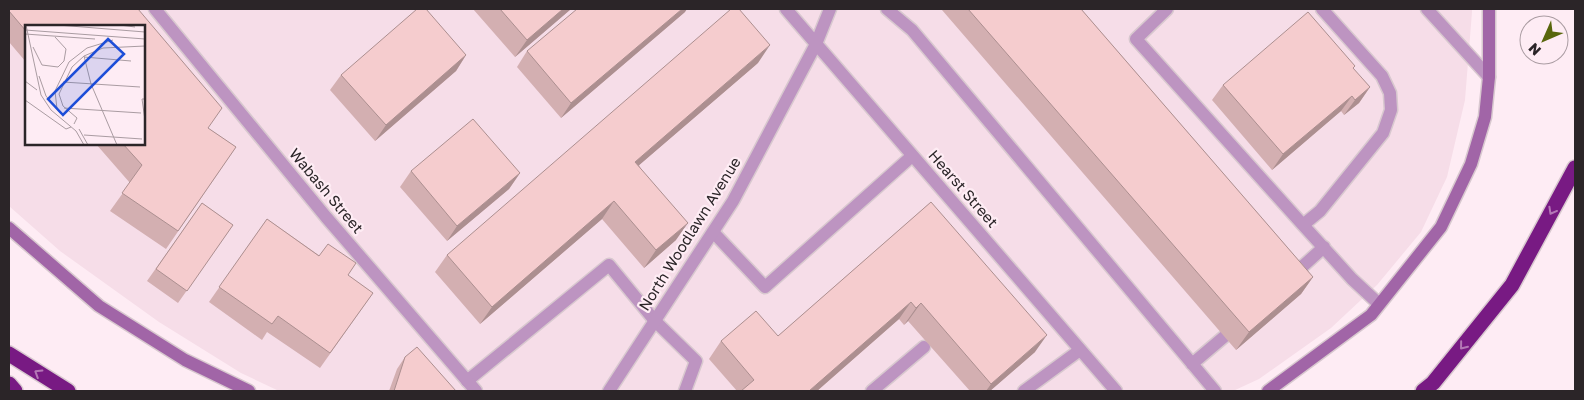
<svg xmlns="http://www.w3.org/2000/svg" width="1584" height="400" font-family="'Golos Text',sans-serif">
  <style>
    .built { fill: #f6dde8; fill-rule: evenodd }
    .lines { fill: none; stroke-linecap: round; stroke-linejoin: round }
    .lane-casing { stroke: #d8c8cf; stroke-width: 15 }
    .street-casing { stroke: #d8c8cf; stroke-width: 15 }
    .secondary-casing { stroke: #d8c8cf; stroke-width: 15 }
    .highway-casing { stroke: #d8c8cf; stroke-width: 18 }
    .lane { stroke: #bd94c1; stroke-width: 12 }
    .street { stroke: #bd94c1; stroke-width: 12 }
    .secondary { stroke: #a165a7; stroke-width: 12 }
    .highway { stroke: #781a83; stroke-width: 15 }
    .wall { fill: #d3afb1 }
    .shaded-wall { fill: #ac8f90 }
    .building { fill: #f5ccce; stroke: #ac8f90 }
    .oneway { stroke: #b478b6 }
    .labels { text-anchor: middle; stroke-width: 4.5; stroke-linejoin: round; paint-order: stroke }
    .street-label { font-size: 15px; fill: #2b2528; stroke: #feecf4 }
    .inset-road { fill: none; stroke: #aa9ca2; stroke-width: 1 }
    .view { fill: #1d4ed8; fill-opacity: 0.15; stroke: #1d4ed8; stroke-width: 2.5 }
    .inset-edge { fill: none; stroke: #2b2528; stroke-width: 2.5 }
  </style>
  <rect width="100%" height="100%" fill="#feecf4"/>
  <path class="built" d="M9,9H1472V12L1465,100L1447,177L1421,232L1377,285L1331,328L1259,379L1233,391H279L241,373L159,322L60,251L9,206ZM26,26H144V144H26Z"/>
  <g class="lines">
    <g class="lane-casing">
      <path id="lane" d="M887,9L912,30L1215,391
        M1167,9L1136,39L1303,225
        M1322,9L1382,76L1390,93L1391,110L1383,133L1320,211L1303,225L1352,279L1379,304
        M713,232L765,287L912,156
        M1292,276L1324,247
        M1192,364L1225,336
        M467,381L609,265L655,321L696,361L685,391
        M872,391L924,347
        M1024,391L1080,350"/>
    </g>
    <g class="street-casing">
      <path id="street" d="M155,9L326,217L476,391
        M786,9L1116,391
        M1427,9L1489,77
        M609,391L733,201L816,44L830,9"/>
    </g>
    <g class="secondary-casing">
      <path id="secondary" d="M9,228L99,306L185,360L249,391
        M1268,391L1371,315L1441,227L1471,164L1485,117L1489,77V9"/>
    </g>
    <g class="highway-casing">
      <path id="highway" d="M9,354L68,391
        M9,384L15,391
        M1423,391L1433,383L1512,285L1575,168"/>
    </g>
    <use href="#lane" class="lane"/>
    <use href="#street" class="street"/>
    <use href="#secondary" class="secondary"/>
    <use href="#highway" class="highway"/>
  </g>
  <path class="wall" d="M11,9L208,128L236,147L166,249L110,211L130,183L96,144H144L26,26V62L9,42V12Z
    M473,9H571L515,57Z
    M943,9H1081L1313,277L1301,294L1236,350L942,10Z
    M685,12L561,118L517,67L527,51Z
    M466,55L456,71L375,141L330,90L341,75Z
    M758,63L639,165L676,240L644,268L602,219L480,324L435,272L447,255Z
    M1353,69L1370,87L1359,103L1344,115L1341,111L1272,170L1212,100L1223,85Z
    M411,171L520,173L509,189L447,241L400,187Z
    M931,202L1035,352L990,391H970L908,321L904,325L899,319L817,391H737L709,359L721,341L778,336Z
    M202,203L233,225L178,303L147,281Z
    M267,219L373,293L320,368L267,332L262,340L209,302Z
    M405,357L456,391H389L397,369Z"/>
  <path class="shaded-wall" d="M563,9H571L515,57L527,40Z
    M682,9H687L685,12L561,118L571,103Z
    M770,45L758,63L623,179L635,162Z
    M466,55L456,71L375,141L386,125Z
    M1370,87L1359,103L1344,115L1355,100Z
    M1352,96L1341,111L1272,170L1283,154Z
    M520,173L509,189L447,241L457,226Z
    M614,201L602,219L480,324L492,307Z
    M688,223L676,240L644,268L656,250Z
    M1313,277L1301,294L1236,350L1249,332Z
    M911,302L899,319L817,391H809Z
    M921,303L908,321L904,325L916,308Z
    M1047,335L1035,352L990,391H986L991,384Z"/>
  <path class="building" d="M11,9H138L222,108L208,128L236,147L178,231L122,193L142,165L123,144H144V26H26V31L9,11Z
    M417,9H426L466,55L386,125L341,75Z
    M500,9H563L527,40Z
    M577,9H682L571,103L527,51Z
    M731,9H739L770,45L635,162L688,223L656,250L614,201L492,307L447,255Z
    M968,9H1081L1313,277L1249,332Z
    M1308,12L1355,66L1353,68L1370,87L1355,100L1352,96L1283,154L1223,85Z
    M473,119L520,173L457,226L411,171Z
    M931,202L1047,335L991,384L921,303L916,308L911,302L809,391H741L754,380L721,341L756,311L778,336Z
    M202,203L233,225L187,291L156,269Z
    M267,219L319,256L328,244L356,263L348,275L373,293L330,353L278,316L272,324L219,287Z
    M417,347L456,391H394L405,357Z"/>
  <defs><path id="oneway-chevron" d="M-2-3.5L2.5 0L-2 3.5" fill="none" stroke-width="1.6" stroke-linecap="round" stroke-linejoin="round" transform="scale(1.25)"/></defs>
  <g class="oneway">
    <use href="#oneway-chevron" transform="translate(1552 211) rotate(119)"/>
    <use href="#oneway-chevron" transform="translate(1463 346) rotate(129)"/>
    <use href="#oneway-chevron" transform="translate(38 373) rotate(-148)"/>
  </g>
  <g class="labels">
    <g class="street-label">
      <text transform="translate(963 189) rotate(49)" y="5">Hearst Street</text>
      <text transform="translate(326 191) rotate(50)" y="5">Wabash Street</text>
      <text transform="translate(690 234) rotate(-58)" y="5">North Woodlawn Avenue</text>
    </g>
  </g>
  <g transform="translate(25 25)">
    <rect width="120" height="120" fill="#feecf4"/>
    <path class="inset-road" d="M1,0L16,70L26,85L51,106L59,120M33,0L120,7M95,0L110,2M0,5L120,14M0,9L70,14M8,22L17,40L33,42L39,36L41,24L30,12M59,31L66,59L92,120M59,32L106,36M14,51L21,71L35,88M0,56L12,65M38,57L115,62M120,74H117L120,95M0,75L41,104L46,102M39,83L116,88M32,84L30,66L44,37L62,23L88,15M49,99L52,93L38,81L34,69L47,42L59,31L78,23L120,21M54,104L63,120M59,110L117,114"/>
    <path class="view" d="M83,14L99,29L38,90L23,74Z"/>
    <rect width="120" height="120" class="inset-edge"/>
  </g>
  <rect width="1584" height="400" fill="none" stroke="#2b2528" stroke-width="20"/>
  <g transform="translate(1544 40) rotate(225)"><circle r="24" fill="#feecf4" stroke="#aa9ca2"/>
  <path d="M0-4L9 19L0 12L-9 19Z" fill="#58660c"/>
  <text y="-8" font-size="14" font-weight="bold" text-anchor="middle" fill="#2b2528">N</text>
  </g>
</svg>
